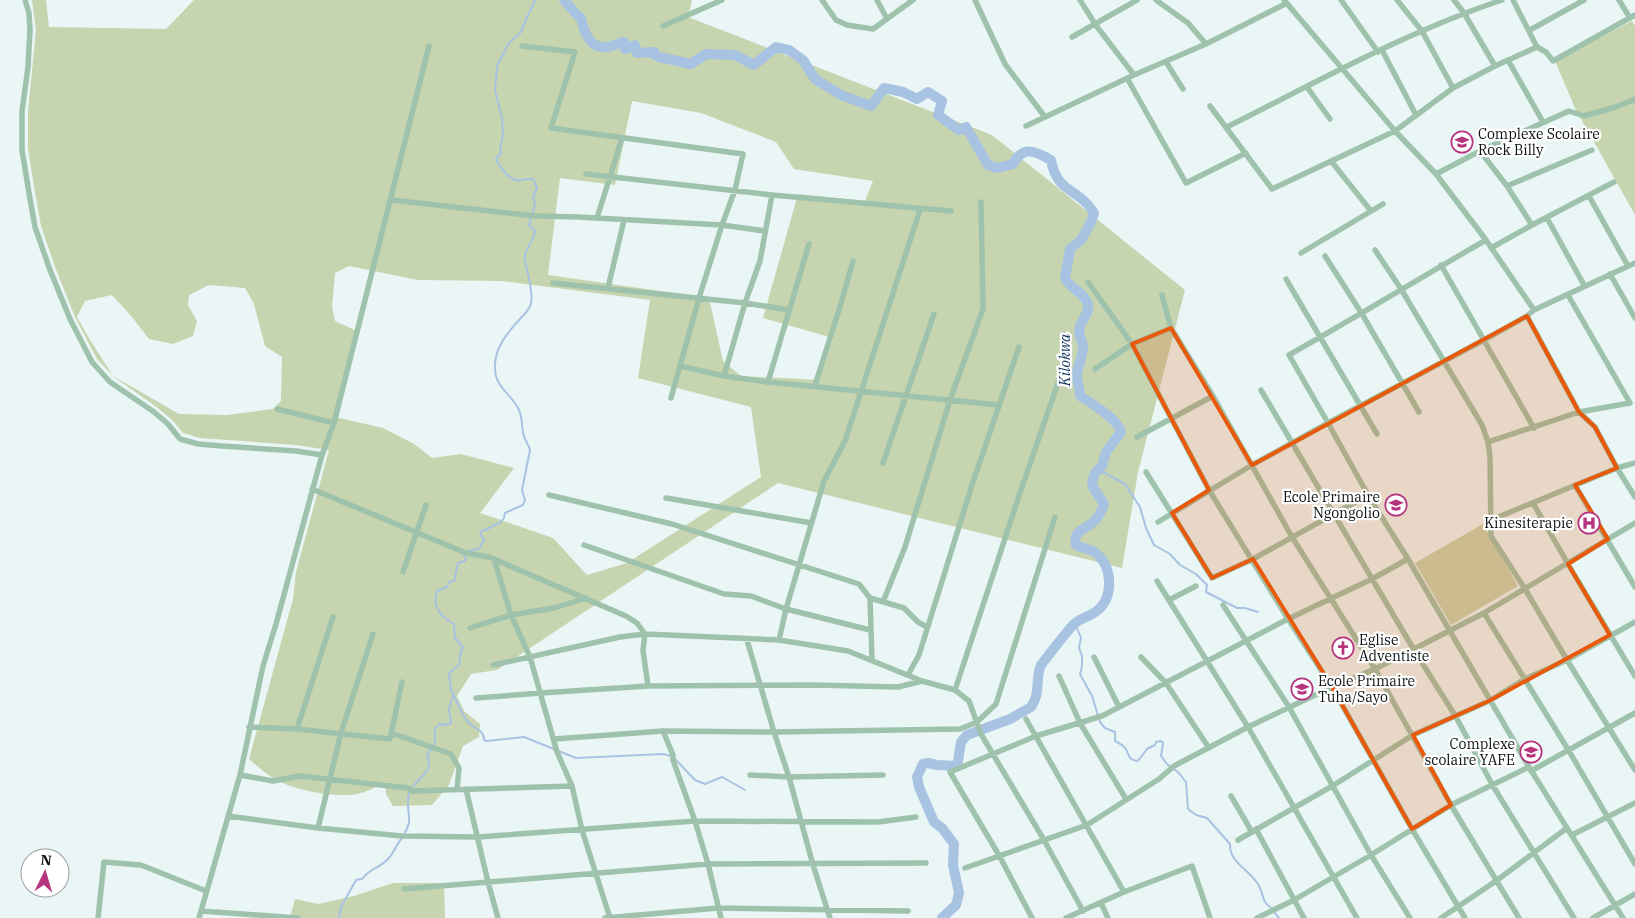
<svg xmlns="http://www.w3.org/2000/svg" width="1635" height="918" font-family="'IBM Plex Serif',serif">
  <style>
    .green { fill: #c6d4af; fill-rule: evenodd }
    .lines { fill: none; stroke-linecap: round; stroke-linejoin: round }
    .stream { stroke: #a8c2e2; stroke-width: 2 }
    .river { stroke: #a8c2e2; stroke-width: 10 }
    .minor { stroke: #9ec2ab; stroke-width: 5.5 }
    .marked { fill: #e8590c; fill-opacity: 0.2; stroke: #e8590c; stroke-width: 4; stroke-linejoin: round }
    .labels { text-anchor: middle; stroke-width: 4.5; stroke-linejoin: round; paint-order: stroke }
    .poi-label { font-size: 14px; fill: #0d1111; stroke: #fff; text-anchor: start }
    .water-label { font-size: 15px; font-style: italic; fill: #0f345c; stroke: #fff }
  </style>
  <rect width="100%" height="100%" fill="#e9f6f5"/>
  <path class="green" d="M32,0H46L49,27L166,29L194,0H692L688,17L992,135L1185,290L1138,472L1122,568L778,483L497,670L471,674L457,696L464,711L480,724L479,737L463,746L449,785L432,805L393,806L386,794L385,782C376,787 367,792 357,794C334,798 289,790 270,776C263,771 256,765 249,759L293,599L296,572L329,450L296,445L200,438L183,433L172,420L158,408L114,377L97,359L75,317L55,267L41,226L35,192L28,149V111L36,30ZM632,101L701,113L776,142L794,169L873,181L865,201L798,194L763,318L833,338L819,380L741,376L723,361L709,298L548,275L560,178L615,185ZM349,266L418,280L502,281L650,300L638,378L751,407L761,477L627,563L587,575L553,538L480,513L514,468L461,454L432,458L414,444L383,428L335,417L357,331L335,321L332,307L335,273ZM209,285L245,288L254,304L265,346L282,357L281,401L273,409L227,415L179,414L113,376L90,340L77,317L85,301L112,295L132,317L149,339L173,344L193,336L197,321L188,305L189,295Z
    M1632,21L1635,26V215L1575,108L1555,61Z
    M1483,524L1518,586L1451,625L1415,563Z
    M393,883H444L445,918H290L295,899L318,904L354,896Z"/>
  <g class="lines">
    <path class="stream" d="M1099,470L1125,484L1140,507L1146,528L1154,545L1170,554L1180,565L1196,574L1207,585L1206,592L1237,608H1245L1258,612
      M467,551L479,549L484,540L480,533L482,531C489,529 493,525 500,523L504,518L505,513L523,505L525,500L522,490L530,450C529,445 525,441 524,436C521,427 523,419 519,410C512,394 495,388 495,368C494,348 508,332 520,319C524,314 530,310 531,303C534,292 526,270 525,258C524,248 534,243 535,231L529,225L535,204L533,197L537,188L533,179C527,178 522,181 516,180C508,178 498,166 496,158L501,154L500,149L503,135L502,118L495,90L497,66L509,43L520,33L535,0
      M1075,623L1081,638L1079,648L1082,656V666L1080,674L1092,696L1100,722L1105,728L1115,732V741C1119,743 1124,746 1126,749C1129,756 1129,760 1138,761L1147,749L1155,745L1156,742L1161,741L1163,743L1161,756L1167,764L1178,772L1186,782L1188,809L1196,815L1207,818L1230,844C1229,864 1253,871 1260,888C1265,899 1261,900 1271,908
      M454,696C458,704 462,715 468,722C474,729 484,729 484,740L487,741L524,737L576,758L663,754L671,756
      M675,759L695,780L705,784L722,777L745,790
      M404,834C406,831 408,827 409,823C410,813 405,800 410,791C418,776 435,773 427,754L433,748L435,742V729L439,724L446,725L451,723L449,709L454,693L451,691L449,673L459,665L461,650L464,648L455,638L454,624C440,616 432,607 437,591L447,587L449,582L454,581L458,563L465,561L466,559L464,555
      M1274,912L1279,918
      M339,918L341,907L356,880L362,879C370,868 380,868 388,859C394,853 396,845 402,838"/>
    <path class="river" d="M564,0L577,15L581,18C584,32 590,50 608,47C614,46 618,43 624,42L625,49L635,45L637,53L654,52L655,55L659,57L691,64L706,54L735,55L754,65L776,47L789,50L803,60L815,79L841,95L871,106L884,88L903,92L917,99L928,92L942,101L938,115L959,130L966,127L988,165L997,168L1013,164C1023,145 1035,151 1051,160C1057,194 1078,187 1094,213L1091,222L1081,240L1070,249L1065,278C1070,289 1084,292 1088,304C1090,313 1080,321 1079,330C1079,336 1082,340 1083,345C1084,353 1079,364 1077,372C1076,379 1080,388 1080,396C1091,403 1119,420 1121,432L1106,452L1102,466L1095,473L1092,482L1093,487L1104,504C1102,511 1097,519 1091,524C1082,530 1073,532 1076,545C1083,549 1092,549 1097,554C1112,567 1114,596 1098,610C1090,617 1079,618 1072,626C1061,639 1051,652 1041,665C1035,678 1041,693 1031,707L1010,719L967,735L961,742L958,761L956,766L937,765L928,763L923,764L917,777L919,787L934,822L942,828L954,844L953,865L959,893L956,905L942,918"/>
    <path class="minor" d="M25,0L29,13L30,30L28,67L22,111V150L29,193L35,227L50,270L70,319L92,362L110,382L154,412L168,424L180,439L198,444L222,446L296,451L322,455L276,624L263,666L240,775L199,918
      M822,0L836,20L847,25L873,29L913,0
      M877,0L887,19
      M975,0L1005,64L1045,117
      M1080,0L1095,24L1134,75
      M1156,0L1188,23L1206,44
      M1284,0L1395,131L1436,174L1486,240L1534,310
      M1341,0L1378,52
      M1397,0L1422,31L1453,88
      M1454,0L1464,13L1495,66
      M1513,0L1537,47L1546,52L1553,61L1635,15
      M1619,0L1630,18
      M663,26L722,0
      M1530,30L1584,0
      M1072,37L1137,0
      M522,46L575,52L551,128L743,154L735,190L722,225L699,298L671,398
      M1382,50L1416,115
      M1508,60L1543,122
      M1166,62L1183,89
      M1127,78L1186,183L1246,153
      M1307,87L1330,119
      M1210,106L1272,189L1395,131L1453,88L1495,66L1537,47
      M1026,126L1134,75L1206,44L1287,3
      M1227,127C1317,82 1406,32 1502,0
      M1480,151L1507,186L1532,225
      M1331,161L1371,211
      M586,174L772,195L951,211
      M1436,174L1480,151L1569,111L1584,116L1616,107L1635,99
      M1507,186L1592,150
      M1589,196L1628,266
      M391,200L535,216L578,217L722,225L765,231
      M597,218L622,138
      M1547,218L1584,285
      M1491,248L1532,225L1614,182
      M1375,250L1401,289L1482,425L1488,442L1490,457L1491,536L1525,589L1567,660L1635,770
      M1301,253L1383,204
      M1325,256L1362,314L1419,412
      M1441,265L1534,428
      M1610,274L1635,318
      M1286,279L1377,434
      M1088,282L1132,344L1209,490L1288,619L1332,687L1412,829L1465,918
      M553,283L745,303L790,310
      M608,288L624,220
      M1162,295L1171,328L1213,396L1292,537L1375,669L1451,805L1519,918
      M1527,316L1579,412L1595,427L1617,468L1635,497
      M680,366L724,376L768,382L999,405
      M1095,369L1132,344L1171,328
      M724,376L745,303L760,261L772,195
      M768,382L809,244
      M815,385L839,310L853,261
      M1261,390L1414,650L1456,717L1493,786L1574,918
      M277,409L334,423
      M1137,437L1213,396
      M1488,442L1579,412L1630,403L1568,295
      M322,455L334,423L429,46
      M883,463L934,314
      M1146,472L1212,578L1253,559L1368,495
      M1575,485L1635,587
      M312,489L466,553L489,557L626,616L637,623L645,634L643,650L648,686
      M549,495L672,524L859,584L870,598L904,608L918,622L927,627
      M666,498L812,523
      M1533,503L1568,564L1635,676
      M1491,520L1617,468L1635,463
      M1158,522L1252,465L1328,423L1289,355C1355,318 1420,278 1486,240
      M584,545L724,594L751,596L786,609L870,630
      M494,559L511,615L530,657L557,752L572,786L582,830L610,918
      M403,572L426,505
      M1157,581L1248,727L1357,918
      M870,598L872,660
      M1169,600L1196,586
      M883,602L905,547L950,400L983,309L981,202
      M1223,605L1289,707L1371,855L1410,918
      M1484,613L1569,751L1635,864
      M470,628L511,615L554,608L586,598
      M747,640L774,732L789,777L813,865L830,918
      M779,640L786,609L824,481L845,441L920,210
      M1094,657L1119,707
      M1141,657L1166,683L1209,748
      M493,665L620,637L645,634L779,640L848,651L922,681L955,690L969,701L981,734L1044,840L1083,911
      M908,675L919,655L972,485L1019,347
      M1059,676L1080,723L1126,799
      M955,690L1020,493L1061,374
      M476,698L541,693L648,686L814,685L898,687L922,681
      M1026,719L1124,892
      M249,727L297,729L390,739L402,682
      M297,729L333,617
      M663,731L673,755V760L695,821L708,864L721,918
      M391,733L451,754L459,768L457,790
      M554,739L663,731L774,732L960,729L977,722L996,704L1055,517
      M1531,771L1635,713
      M240,775L273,781L300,776L408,788L412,791L572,786
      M750,775L789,777L883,775
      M466,789L488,882L498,918
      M1231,796L1252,832
      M228,816L318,828L402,836L478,837L695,821L878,822L916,817
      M318,828L341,733L373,634
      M1256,829L1304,918
      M1572,835L1635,803
      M1238,840L1334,785L1413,735L1489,701L1525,679L1567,660L1635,622
      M965,868L1087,825L1159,779L1174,766L1248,727L1332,687L1375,669L1484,613L1635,523
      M404,889L708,864L926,863
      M1101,903L1108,918
      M201,911L298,918
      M98,918L104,862L141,865L206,891
      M605,918L718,908L908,911
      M1032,918L1000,857L950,772L1036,736L1102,716L1288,619L1372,579L1408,559
      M1066,918L1124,892L1192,866L1210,918
      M1257,918L1294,900L1371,855L1451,805L1529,767
      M1441,918L1496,881L1567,828
      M1593,918L1635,894
      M1623,918L1529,767L1408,559L1368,495L1328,423L1484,340L1527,316L1534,310L1635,263"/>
  </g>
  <path class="marked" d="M1527,316L1579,412L1595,427L1617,468L1575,485L1608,539L1568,564L1610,635L1489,701L1413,735L1451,805L1412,829L1332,687L1253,559L1212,578L1172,513L1209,490L1132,344L1171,328L1252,465Z"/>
  <defs>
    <g id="school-ring" transform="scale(1.125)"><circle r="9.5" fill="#fff" stroke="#b6347e" stroke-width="1.5"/><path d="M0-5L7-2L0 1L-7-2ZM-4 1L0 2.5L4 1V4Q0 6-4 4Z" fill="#b6347e"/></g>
    <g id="hospital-ring" transform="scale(1.125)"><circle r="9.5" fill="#fff" stroke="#b6347e" stroke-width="1.5"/><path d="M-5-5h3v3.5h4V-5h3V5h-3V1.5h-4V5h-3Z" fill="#b6347e"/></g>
    <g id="church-ring" transform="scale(1.125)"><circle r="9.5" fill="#fff" stroke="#b6347e" stroke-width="1.5"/><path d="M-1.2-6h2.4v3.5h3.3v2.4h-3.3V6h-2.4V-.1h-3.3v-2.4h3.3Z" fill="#b6347e"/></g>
  </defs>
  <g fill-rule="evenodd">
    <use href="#school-ring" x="1462" y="142"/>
    <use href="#school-ring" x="1396" y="505"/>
    <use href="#hospital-ring" x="1589" y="523"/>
    <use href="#church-ring" x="1343" y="648"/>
    <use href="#school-ring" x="1302" y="689"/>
    <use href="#school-ring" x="1531" y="752"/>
  </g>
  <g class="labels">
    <g class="poi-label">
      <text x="1478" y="139">Complexe Scolaire<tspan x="1478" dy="16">Rock Billy</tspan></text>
      <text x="1380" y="502" text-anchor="end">Ecole Primaire<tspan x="1380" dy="16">Ngongolio</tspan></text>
      <text x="1573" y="528" text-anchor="end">Kinesiterapie</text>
      <text x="1359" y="645">Eglise<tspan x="1359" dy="16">Adventiste</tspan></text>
      <text x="1318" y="686">Ecole Primaire<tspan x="1318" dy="16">Tuha/Sayo</tspan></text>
      <text x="1515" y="749" text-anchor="end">Complexe<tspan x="1515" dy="16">scolaire YAFE</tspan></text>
    </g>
    <g class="water-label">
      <text transform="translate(1065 360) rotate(-90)" y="5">Kilokwa</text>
    </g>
  </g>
  <g transform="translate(45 873) rotate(5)"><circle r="24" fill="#ffffff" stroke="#9ea0a0"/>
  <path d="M0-4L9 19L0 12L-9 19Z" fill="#b6347e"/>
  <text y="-8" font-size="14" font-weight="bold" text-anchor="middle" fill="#0d1111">N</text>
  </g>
</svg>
